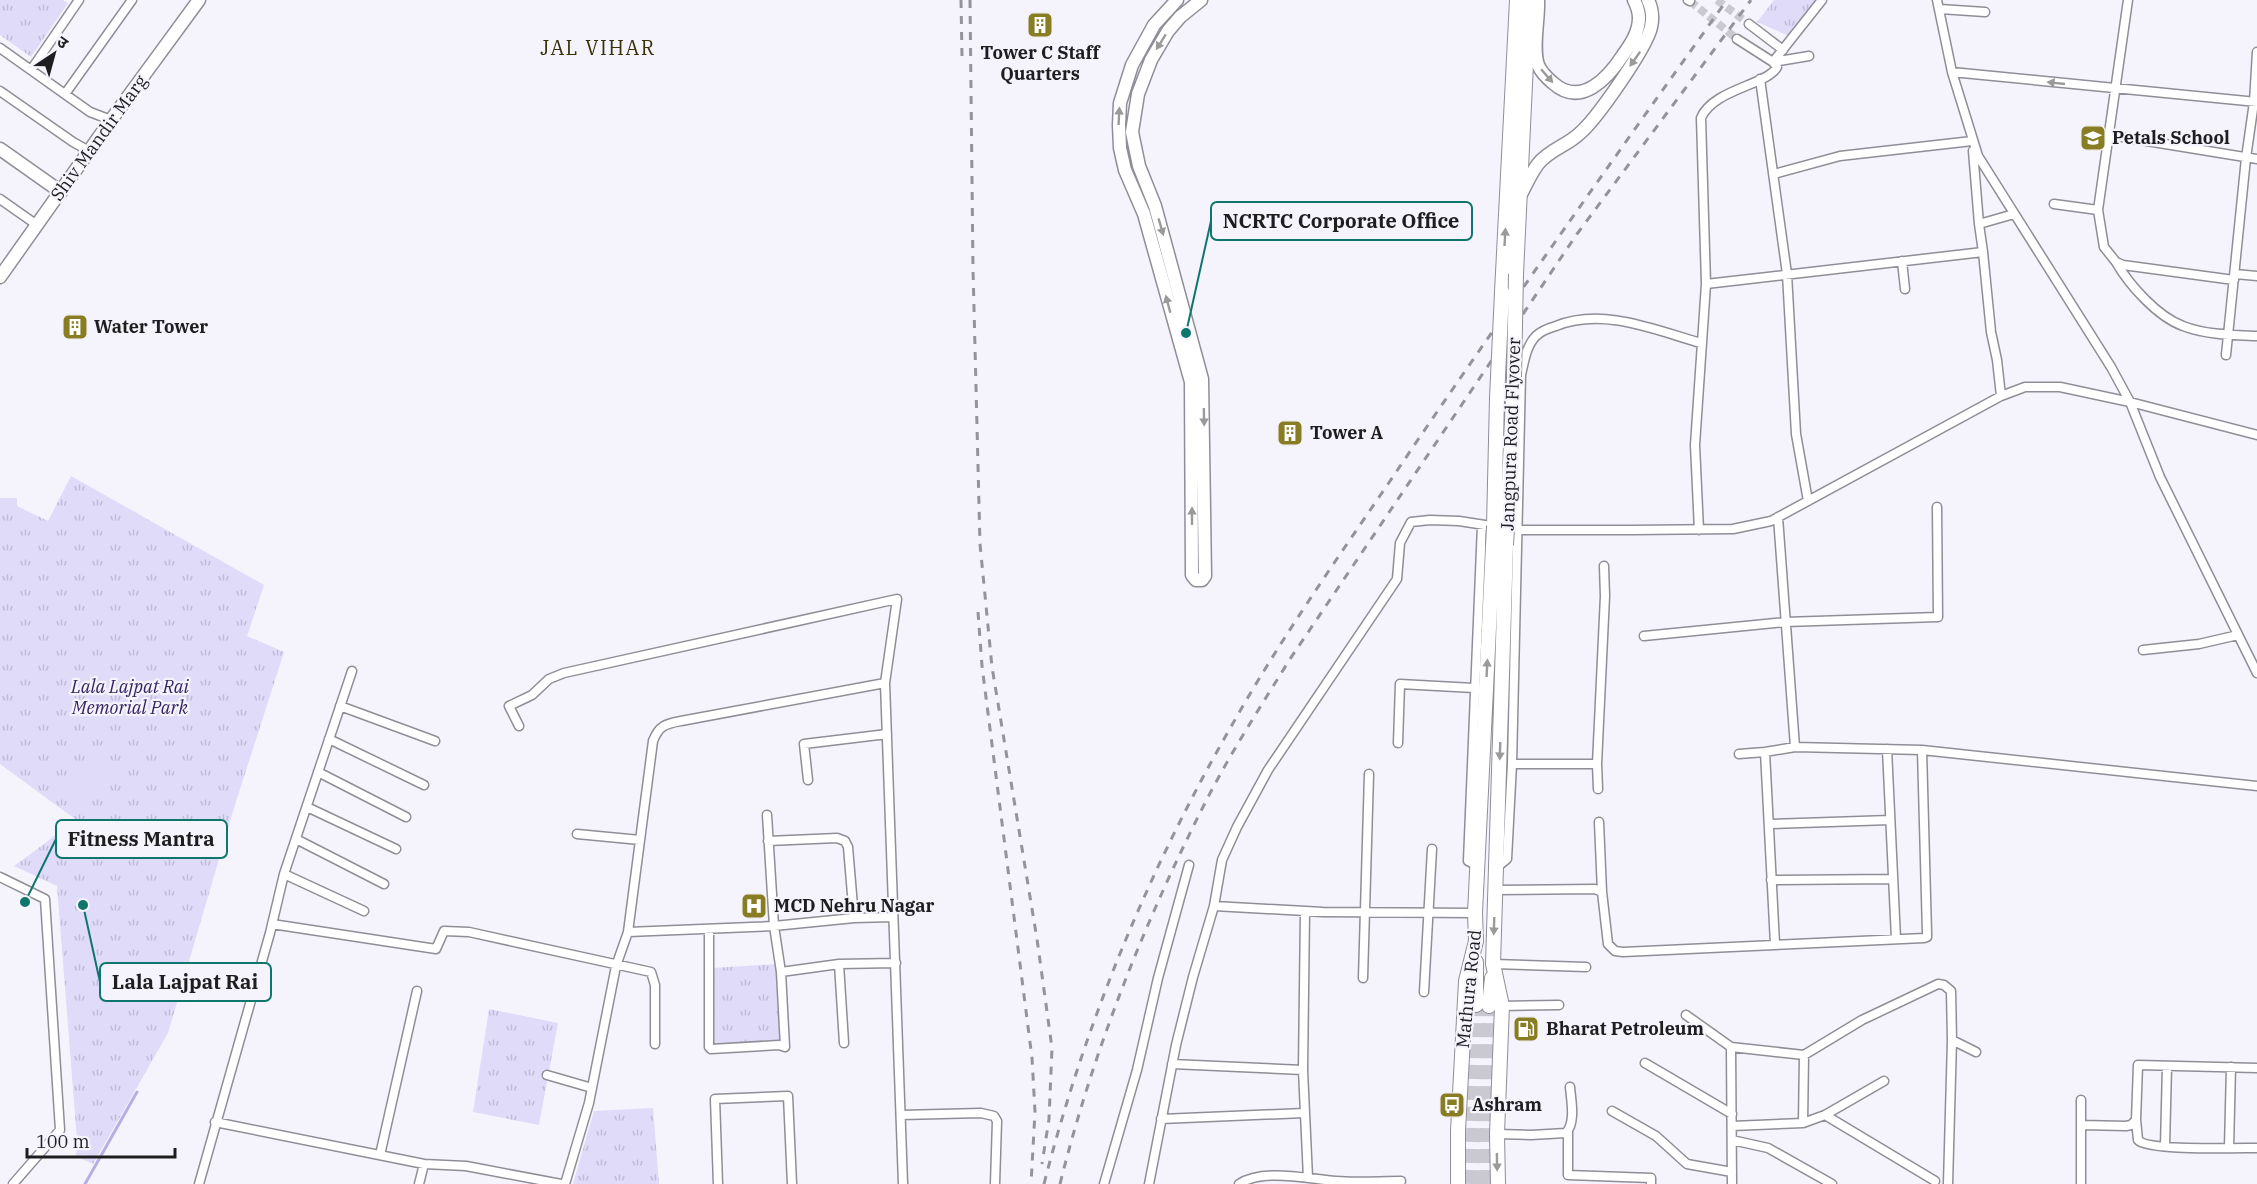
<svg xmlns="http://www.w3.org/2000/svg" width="2257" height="1184" font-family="'IBM Plex Serif','Noto Sans Devanagari',serif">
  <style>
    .park { fill: url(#park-tufts) }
    .pitch { fill: #e0dbf9 }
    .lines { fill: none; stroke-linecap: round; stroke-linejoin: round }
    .stream { stroke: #b9aee3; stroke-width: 3 }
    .street-tunnel { stroke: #cac9d1; stroke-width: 8; stroke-dasharray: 8 4; stroke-linecap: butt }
    .primary-tunnel { stroke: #cac9d1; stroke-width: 14; stroke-dasharray: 14 7; stroke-linecap: butt }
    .street-casing { stroke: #8f8e96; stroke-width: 11 }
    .secondary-casing { stroke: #8f8e96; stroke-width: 15 }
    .primary-casing { stroke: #8f8e96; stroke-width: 16 }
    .street { stroke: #fff; stroke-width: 8 }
    .secondary { stroke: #fff; stroke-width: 12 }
    .primary { stroke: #fff; stroke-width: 14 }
    .rail { stroke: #949399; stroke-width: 3; stroke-dasharray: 8 8; stroke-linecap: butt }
    .primary-bridge-casing { stroke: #8f8e96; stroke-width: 16; stroke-linecap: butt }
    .primary-bridge { stroke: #fff; stroke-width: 14 }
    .oneway { fill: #9a9a9b }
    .labels { text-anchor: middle; stroke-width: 4.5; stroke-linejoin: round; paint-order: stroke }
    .poi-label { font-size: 18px; font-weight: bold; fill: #1e1e21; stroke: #f5f4fd; text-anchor: start }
    .street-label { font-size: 18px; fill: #1e1e21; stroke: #f5f4fd }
    .park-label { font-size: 18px; font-style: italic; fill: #362361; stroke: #f5f4fd }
    .neighbourhood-label { font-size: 20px; letter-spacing: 1.5px; fill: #363004; stroke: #f5f4fd }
    .leader { fill: none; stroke: #0f766e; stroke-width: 2 }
    .callout-dot { fill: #0f766e; stroke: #f5f4fd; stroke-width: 2 }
    .callout { fill: #f5f4fd; stroke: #0f766e; stroke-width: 2 }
    .callout-label { font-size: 20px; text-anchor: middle; font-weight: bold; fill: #1e1e21 }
  </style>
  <defs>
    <pattern id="park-tufts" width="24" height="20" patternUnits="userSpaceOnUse" patternTransform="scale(1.5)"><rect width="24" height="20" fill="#e0dbf9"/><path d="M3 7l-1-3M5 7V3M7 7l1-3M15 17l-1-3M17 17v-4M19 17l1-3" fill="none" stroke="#c0bcd5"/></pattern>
  </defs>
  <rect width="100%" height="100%" fill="#f5f4fd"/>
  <path class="park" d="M0,0H63L68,3L31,57L0,35Z
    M1774,0H1818L1789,36L1757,22Z
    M71,476L264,585L247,636L284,652L234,808L168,1033L93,1164L76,1156L77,1140L57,886L14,866L44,844L75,819L0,764V498H17V506L48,521Z
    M777,964L785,1043L713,1048V968Z
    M489,1009L558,1023L539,1125L473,1112Z
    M653,1108L659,1184H573L594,1111Z"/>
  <path class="pitch" d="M93,754L109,774L81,801L59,786L74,768Z"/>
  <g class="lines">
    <path class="stream" d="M85,1184L137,1092"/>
    <path class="street-tunnel" d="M1717,0L1749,24
      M1690,1L1737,39"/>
    <path class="primary-tunnel" d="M1472,1184L1476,1005
      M1486,1184L1489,1006"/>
    <g class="street-casing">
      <path id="street" d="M1688,0L1690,1
        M1937,0L1952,72L1978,156L2111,367L2130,402L2160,477L2257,673
        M2128,0L2098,210L2104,247L2116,262L2123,265L2234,280
        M1940,9L1985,12
        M1749,24L1783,50
        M1737,39L1773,62L1822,0
        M0,48L90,112L111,120
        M31,70L79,0
        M1952,72L2257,102
        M1760,79L1787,274L1796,434L1808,501
        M0,91L73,142L89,151
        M65,94L132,0
        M2110,135L2257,159
        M1973,151L1979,224
        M1774,174L1840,156L1972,141
        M0,199L37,225
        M2054,204L2098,210
        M1983,252L1991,332L1997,360L2001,396
        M1902,261L1905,289
        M2116,262C2129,285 2158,317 2183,326C2206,335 2233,335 2257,336
        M2235,274L2257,276
        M1706,284L1983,252L1979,224L2014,214
        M2226,355L2246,158L2254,102L2257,52
        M1778,517L1795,747
        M1699,530L1695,445L1706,284L1701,118C1713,89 1768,85 1777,67L1773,62L1809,56
        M1644,636L1785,622L1938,617L1937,507
        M2143,650L2199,644L2238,635
        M340,706L435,741
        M519,726L509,706L532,695L549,679L564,673L897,599L885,683L903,1184
        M329,739L424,785
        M1398,743L1400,684L1474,688
        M1887,749L1896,939
        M1765,752L1775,944
        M1739,754L1765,752L1795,747L1922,750L2257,786
        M1512,764H1597L1605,596L1604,566
        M1597,764L1598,789
        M318,772L406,817
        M808,780L804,744L887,734
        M307,807L396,849
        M1599,822L1602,892
        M1769,824L1890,820
        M577,834L640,840
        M296,839L384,884
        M768,841L837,838L845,841L848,847L854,918
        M1478,866L1468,861L1482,525
        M1496,868L1507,859L1512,764L1521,375C1524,362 1526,346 1536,336C1541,331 1549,328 1556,326C1603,307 1655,330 1701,343
        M284,874L364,911
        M0,877L45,899L60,1130L13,1184
        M1771,880L1893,879
        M1495,890L1595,889L1602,892L1608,944L1615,951L1623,952L1924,938L1927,937V933L1922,750
        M1214,906L1323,912L1475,913
        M1305,911L1303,1070L1308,1178
        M272,924L436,949L444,931L469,932L651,972L655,985V1044
        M709,929V1047L711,1049L779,1045L785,1047L781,972L774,926L767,815
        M628,932L774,926L854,918L893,917
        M839,964L844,1043
        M1493,964L1586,967
        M781,972L839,964L896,963
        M1363,978L1369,774
        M1424,992L1432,849
        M1502,1006L1559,1005
        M1686,1015L1731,1047L1732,1184
        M1952,1040L1976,1052
        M1731,1047L1804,1055
        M1645,1063L1732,1114
        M1172,1064L1303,1070
        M547,1075L592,1088
        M1612,1111L1656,1136L1687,1164L1732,1172
        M901,1115L981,1113L994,1116L997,1121L995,1184
        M1825,1115L1935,1181
        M1161,1119L1304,1113
        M2136,1120L2138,1140C2147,1151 2238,1148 2257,1148
        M215,1122L424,1164L466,1166L561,1184
        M1803,1123L1804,1055L1862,1020L1938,984L1944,985L1951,991L1952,1040L1948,1184
        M2081,1125L2126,1126L2131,1125L2136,1120L2138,1065L2257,1068
        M1732,1126L1803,1123L1825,1115L1884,1081
        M1568,1132V1175L1651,1178V1184
        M1497,1134L1531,1135L1566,1133C1576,1122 1571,1100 1570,1087
        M1732,1140L1768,1148L1832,1184
        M2165,1146L2167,1066
        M2229,1148L2231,1067
        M380,1155L417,991
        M199,1184L270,933L284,874L352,671
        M419,1184L424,1164
        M565,1184L589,1103L616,966L628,932L653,741C659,725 666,724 681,721L885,683
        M718,1184L715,1099L788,1096L792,1184
        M1104,1184L1137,1070L1158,978L1189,865
        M1149,1184L1176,1045L1193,977L1214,906L1222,860L1237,827L1268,770L1397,579L1400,543L1411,522L1430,520L1459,521L1517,530H1632L1733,529L1771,521L2001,396L2025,387H2060L2130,402L2257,435
        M1239,1184C1263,1168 1308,1179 1336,1181C1357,1183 1380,1181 1401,1181
        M2081,1184V1100"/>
    </g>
    <g class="secondary-casing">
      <path id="secondary" d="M1177,0L1154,25L1132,65L1120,103L1119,125L1120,148L1125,170L1144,214L1191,382L1192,575L1196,580H1202L1205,576L1202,379L1155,206L1139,166L1132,132L1138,94L1151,60L1168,31L1180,17L1201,0
        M1538,0C1539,19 1532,48 1538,65C1541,72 1547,78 1553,83C1581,108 1608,78 1623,55C1631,44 1639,32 1639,18C1639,11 1637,6 1634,0
        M0,149L61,192
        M1520,196C1526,185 1531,173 1538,164C1549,150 1566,146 1579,134C1596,120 1647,47 1651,27C1653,18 1652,8 1648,0
        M0,277L111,120L199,0"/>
    </g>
    <g class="primary-casing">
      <path id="primary" d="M1516,274L1529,0
        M1502,292L1517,0
        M1494,526L1497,398
        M1507,527L1514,377
        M1476,962V1005
        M1489,1006L1492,978
        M1458,1184V1131L1466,981L1476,941L1475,913L1493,546
        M1498,1184L1497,1134L1502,1006L1493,964L1506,545"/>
    </g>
    <use href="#street" class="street"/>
    <use href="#secondary" class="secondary"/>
    <use href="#primary" class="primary"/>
    <path class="rail" d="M961,0L962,57
      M970,0L973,269L980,544L992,667L1037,939L1052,1048L1049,1119L1042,1164
      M978,612L982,666L1032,1058L1035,1112L1031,1184
      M1044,1184C1085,1023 1149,869 1232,725C1286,629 1352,538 1413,447C1516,296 1621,148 1727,0
      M1060,1184C1093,1051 1144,923 1206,801C1231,752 1261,706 1290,659L1577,234L1751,0"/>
    <g class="primary-bridge-casing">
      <path id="primary-bridge" d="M1514,377L1516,274
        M1497,398L1502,292
        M1506,545L1507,527
        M1493,546L1494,526"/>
    </g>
    <use href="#primary-bridge" class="primary-bridge"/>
  </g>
  <defs><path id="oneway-solid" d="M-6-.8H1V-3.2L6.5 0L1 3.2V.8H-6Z" transform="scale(1.5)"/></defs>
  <g class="oneway">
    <use href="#oneway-solid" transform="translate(1161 42) rotate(122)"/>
    <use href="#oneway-solid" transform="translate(1635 59) rotate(125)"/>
    <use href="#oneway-solid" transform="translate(1547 76) rotate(49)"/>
    <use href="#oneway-solid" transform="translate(2056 83) rotate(-174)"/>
    <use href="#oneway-solid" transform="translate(1119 116) rotate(-87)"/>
    <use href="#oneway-solid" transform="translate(1161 227) rotate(74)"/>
    <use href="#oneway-solid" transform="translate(1505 237) rotate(-87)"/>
    <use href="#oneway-solid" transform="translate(1168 304) rotate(-105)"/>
    <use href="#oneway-solid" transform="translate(1204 417) rotate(89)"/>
    <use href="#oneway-solid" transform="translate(1192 516) rotate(-90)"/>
    <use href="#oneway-solid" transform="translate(1487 668) rotate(-87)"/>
    <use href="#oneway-solid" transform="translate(1500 751) rotate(92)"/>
    <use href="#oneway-solid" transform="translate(1494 926) rotate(92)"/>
    <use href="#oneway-solid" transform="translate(1497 1162) rotate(89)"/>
  </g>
  <defs>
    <g id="building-square" transform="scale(1.35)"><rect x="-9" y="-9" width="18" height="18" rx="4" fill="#897d23" stroke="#f5f4fd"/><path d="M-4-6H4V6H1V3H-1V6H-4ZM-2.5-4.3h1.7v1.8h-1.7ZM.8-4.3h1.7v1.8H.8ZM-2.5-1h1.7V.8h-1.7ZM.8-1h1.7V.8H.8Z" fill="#fff"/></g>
    <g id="school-square" transform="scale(1.35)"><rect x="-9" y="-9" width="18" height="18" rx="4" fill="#897d23" stroke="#f5f4fd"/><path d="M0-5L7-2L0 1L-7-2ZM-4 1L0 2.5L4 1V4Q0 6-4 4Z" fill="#fff"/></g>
    <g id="hospital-square" transform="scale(1.35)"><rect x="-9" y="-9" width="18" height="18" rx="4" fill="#897d23" stroke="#f5f4fd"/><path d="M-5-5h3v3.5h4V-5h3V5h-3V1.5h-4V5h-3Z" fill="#fff"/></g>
    <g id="fuel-square" transform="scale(1.35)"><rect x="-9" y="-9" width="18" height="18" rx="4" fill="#897d23" stroke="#f5f4fd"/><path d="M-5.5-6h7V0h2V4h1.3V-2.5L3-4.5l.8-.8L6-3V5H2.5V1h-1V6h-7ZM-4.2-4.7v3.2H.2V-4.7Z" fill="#fff"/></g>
    <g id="bus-square" transform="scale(1.35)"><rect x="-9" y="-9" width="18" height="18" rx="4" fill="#897d23" stroke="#f5f4fd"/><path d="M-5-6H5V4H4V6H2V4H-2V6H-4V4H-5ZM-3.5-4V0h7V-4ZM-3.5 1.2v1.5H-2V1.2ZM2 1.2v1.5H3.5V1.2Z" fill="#fff"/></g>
  </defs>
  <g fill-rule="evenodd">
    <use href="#building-square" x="1040" y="25"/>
    <use href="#school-square" x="2093" y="138"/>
    <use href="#building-square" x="75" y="327"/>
    <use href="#building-square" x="1290" y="433"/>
    <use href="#hospital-square" x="754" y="906"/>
    <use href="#fuel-square" x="1526" y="1029"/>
    <use href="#bus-square" x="1452" y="1105"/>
  </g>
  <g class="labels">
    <g class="poi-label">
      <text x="1040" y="59" text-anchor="middle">Tower C Staff<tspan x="1040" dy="21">Quarters</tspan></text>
      <text x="2112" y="144">Petals School</text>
      <text x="94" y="333">Water Tower</text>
      <text x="1310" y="439">Tower A</text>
      <text x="774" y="912">MCD Nehru Nagar</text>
      <text x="1546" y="1035">Bharat Petroleum</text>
      <text x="1472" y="1111">Ashram</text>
    </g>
    <g class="street-label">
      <text transform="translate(99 138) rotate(-54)" y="6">Shiv Mandir Marg</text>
      <text transform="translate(1511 434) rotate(-88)" y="6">Jangpura Road Flyover</text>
      <text transform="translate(1469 989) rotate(-84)" y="6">Mathura Road</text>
    </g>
    <g class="park-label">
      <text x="130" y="693">Lala Lajpat Rai<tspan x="130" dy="21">Memorial Park</tspan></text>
    </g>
    <g class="neighbourhood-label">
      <text x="598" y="55">JAL VIHAR</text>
    </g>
  </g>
  <path class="leader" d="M1186 333L1211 221M25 902L56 839M83 905L100 982"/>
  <g class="callout-dot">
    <circle cx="1186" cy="333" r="6"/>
    <circle cx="25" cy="902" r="6"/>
    <circle cx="83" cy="905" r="6"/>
  </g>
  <g class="callout">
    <rect x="1211" y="202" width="261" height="38" rx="6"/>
    <rect x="56" y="820" width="171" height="38" rx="6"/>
    <rect x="100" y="963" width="171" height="38" rx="6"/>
  </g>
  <g class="callout-label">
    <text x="1341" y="228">NCRTC Corporate Office</text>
    <text x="141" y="846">Fitness Mantra</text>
    <text x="185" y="989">Lala Lajpat Rai</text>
  </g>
  <g transform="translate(54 54) rotate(36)" stroke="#f5f4fd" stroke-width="4.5" paint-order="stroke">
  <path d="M0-4.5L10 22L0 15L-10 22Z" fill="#1e1e21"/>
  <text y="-9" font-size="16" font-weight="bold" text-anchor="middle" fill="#1e1e21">उ</text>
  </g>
  <path d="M27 1148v9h148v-9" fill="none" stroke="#1e1e21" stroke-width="3"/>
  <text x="36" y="1148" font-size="18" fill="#1e1e21" stroke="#f5f4fd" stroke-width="4.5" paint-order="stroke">100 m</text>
</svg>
